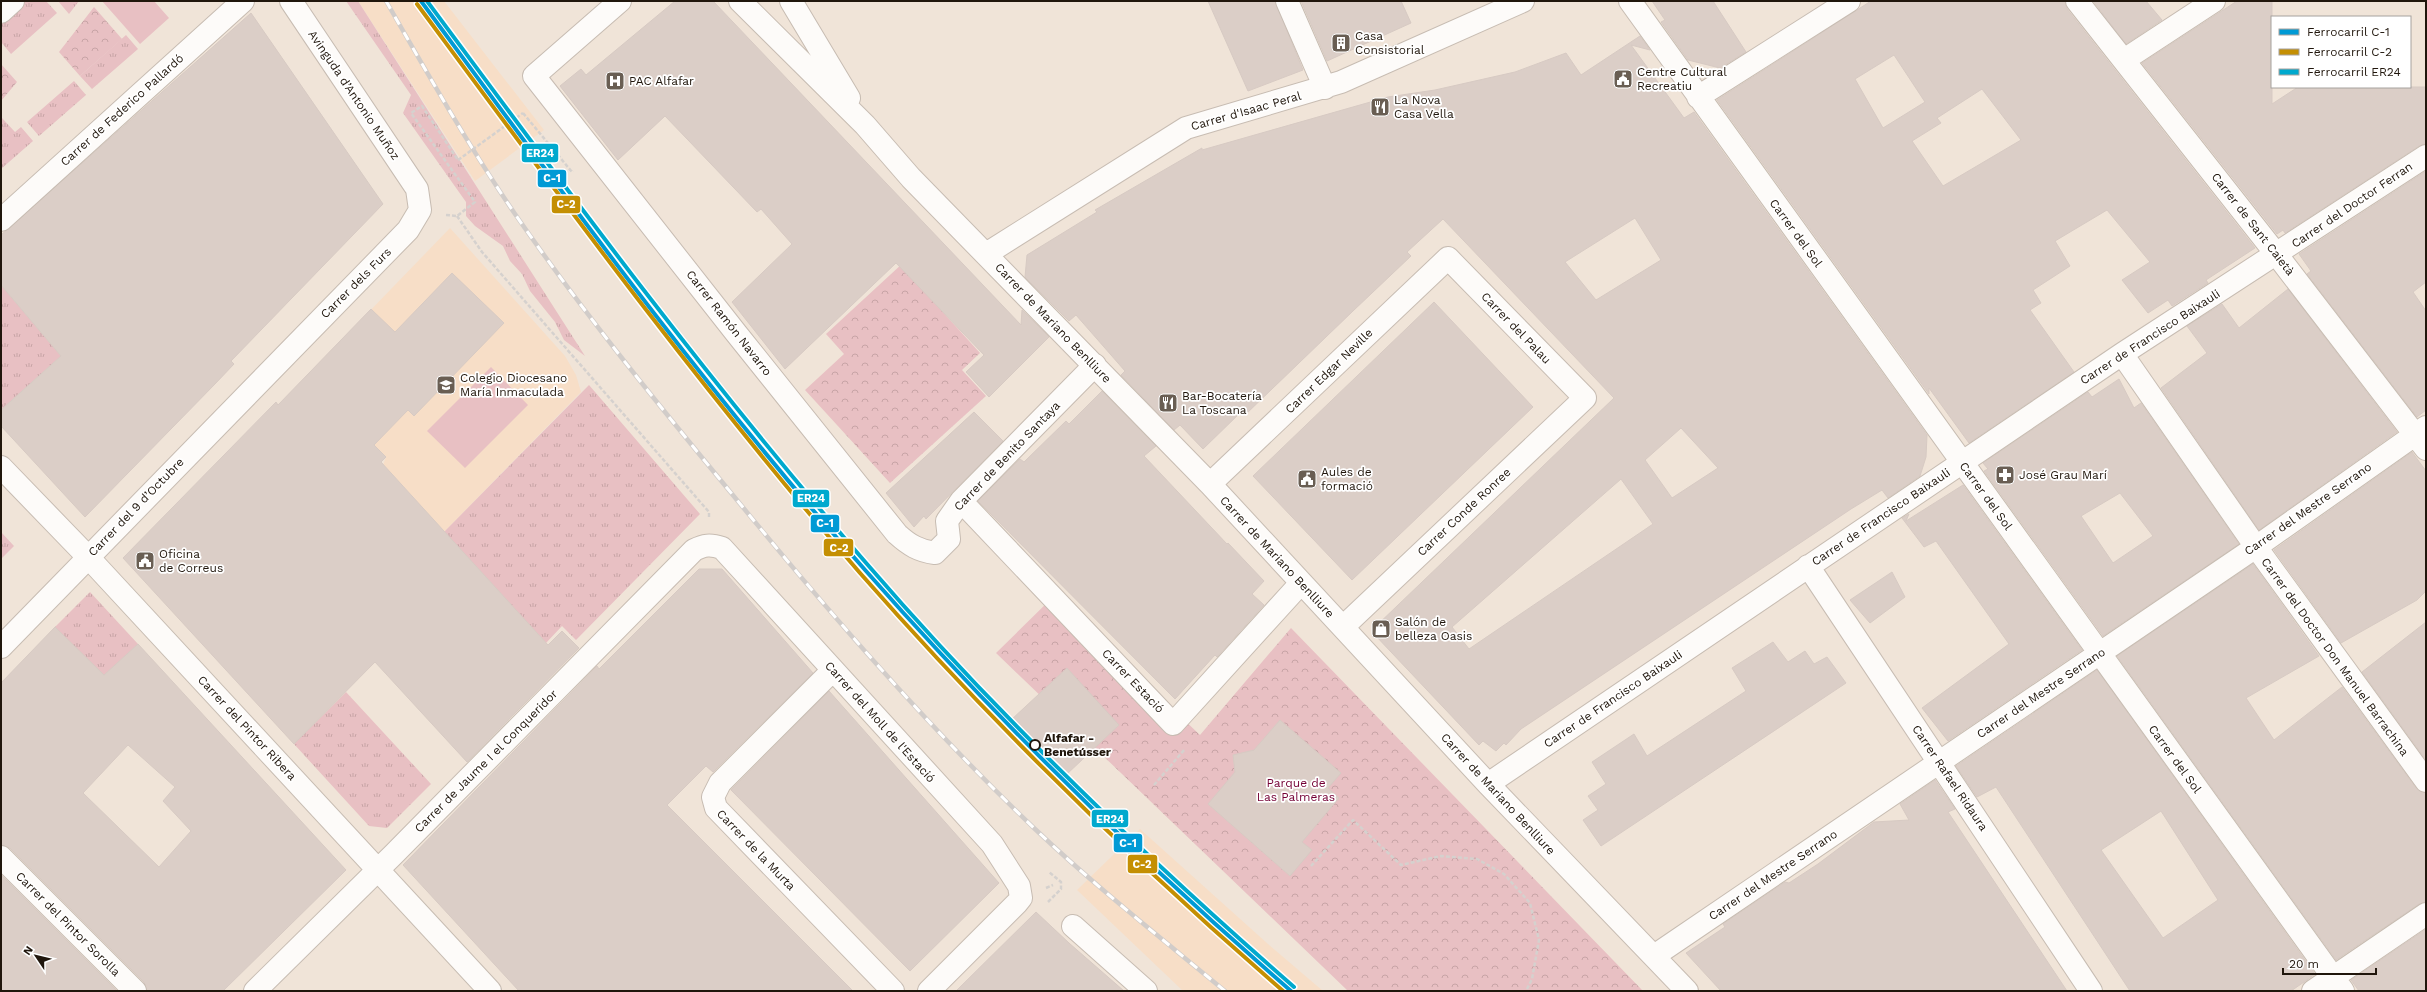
<svg xmlns="http://www.w3.org/2000/svg" width="2427" height="992" font-family="'Work Sans',sans-serif">
  <style>
    .built { fill: #f7dec7 }
    .grass { fill: url(#grass-tufts) }
    .park { fill: url(#park-crowns) }
    .garden { fill: #e8c0c3 }
    .building { fill: #dbcec7; stroke: #d7cac3; fill-rule: evenodd }
    .lines { fill: none; stroke-linecap: round; stroke-linejoin: round }
    .minor-casing { stroke: #c7bcb2; stroke-width: 24 }
    .path { stroke: #d5d1ce; stroke-width: 2.5; stroke-dasharray: 4 2; stroke-linecap: butt }
    .minor { stroke: #fdfbf9; stroke-width: 22 }
    .rail-casing { stroke: #d1ccc9; stroke-width: 4.5 }
    .rail { stroke: #fff; stroke-width: 3; stroke-dasharray: 9; stroke-linecap: butt }
    .path-bridge { stroke: #d5d1ce; stroke-width: 2.5; stroke-dasharray: 4 2; stroke-linecap: butt }
    .rail-1-casing { stroke: #fff; stroke-width: 7 }
    .rail-2-casing { stroke: #fff; stroke-width: 7 }
    .rail-3-casing { stroke: #fff; stroke-width: 7 }
    .rail-1 { stroke: #009ad5; stroke-width: 4 }
    .rail-2 { stroke: #c48f03; stroke-width: 4 }
    .rail-3 { stroke: #00a9ce; stroke-width: 4 }
    .stop-dot { fill: #fff; stroke: #20160c; stroke-width: 2 }
    .labels { text-anchor: middle; stroke-width: 3.5; stroke-linejoin: round; paint-order: stroke }
    .poi-label { font-size: 12px; fill: #20160c; stroke: #fff; text-anchor: start }
    .street-label { font-size: 12px; fill: #20160c; stroke: #fff }
    .stop-label { font-size: 12px; font-weight: bold; fill: #20160c; stroke: #fff; text-anchor: start }
    .park-label { font-size: 12px; fill: #740035; stroke: #fff }
    .line-badge { stroke: #fff; stroke-width: 1.5 }
    .badge-label { font-size: 11px; text-anchor: middle; font-weight: bold; fill: #fff }
  </style>
  <defs>
    <pattern id="grass-tufts" width="24" height="20" patternUnits="userSpaceOnUse"><rect width="24" height="20" fill="#e8c0c3"/><path d="M3 7l-1-3M5 7V3M7 7l1-3M15 17l-1-3M17 17v-4M19 17l1-3" fill="none" stroke="#c7a4a6"/></pattern>
    <pattern id="park-crowns" width="20" height="18" patternUnits="userSpaceOnUse"><rect width="20" height="18" fill="#e8c0c3"/><path d="M2 6a3 3 0 1 1 6 0M12 15a3 3 0 1 1 6 0" fill="none" stroke="#c7a4a6"/></pattern>
  </defs>
  <rect width="100%" height="100%" fill="#f0e4d8"/>
  <path class="built" d="M358,1H444L544,130L475,181Z
    M450,228L565,356L576,375L581,392L444,532L383,465L386,457L305,378Z
    M1140,829L1268,944L1323,991H1183L1077,890Z"/>
  <path class="grass" d="M25,1H46L57,13L11,54L1,42V23Z
    M58,1H79L69,14Z
    M346,1H358L585,356L564,340L555,322L530,291L522,274L510,261L503,246L475,226L466,216V202L403,113L411,95Z
    M126,35L138,49L92,89L80,76Z
    M74,81L86,95L39,136L27,122Z
    M2,118L15,132L21,127L33,141L1,169Z
    M1,285L61,356L1,410Z
    M589,385L700,514L576,640L562,626L546,643L444,532Z
    M1,532L14,546L1,559Z
    M90,592L138,644L104,676L55,627Z
    M346,692L431,784L387,828L369,826L294,744Z"/>
  <path class="park" d="M94,7L122,39L80,76L59,52Z
    M1,64L17,82L1,101Z
    M916,251L922,289L980,353L962,370L986,396L890,483L805,390L844,354L826,334Z
    M1054,596L1200,735L1291,628L1643,991H1348L996,653Z"/>
  <path class="garden" d="M102,1H154L169,18L140,44Z
    M491,367L528,405L465,468L427,431Z"/>
  <path class="building" d="M675,1H713L1021,325L1022,310L1049,337L989,397L966,372L984,355L896,263L785,369L732,302L792,244L761,209L757,212L665,116L618,160L560,86L581,69L586,75Z
    M1208,1H1275L1303,70L1248,91Z
    M1301,1H1401L1411,23L1327,61Z
    M1652,1H1713L1746,52L1720,68L1688,60L1661,22L1665,20Z
    M1871,1H2065L2067,9L2255,248L2209,278L2206,280L2208,283L2172,306L2168,300L2148,313L2122,280L2150,262L2107,210L2055,241L2070,266L2033,290L2041,303L2030,310L2074,372L1969,443L1929,388V394L1717,100ZM1894,55L1925,102L1883,128L1855,79ZM1982,89L2021,140L1943,186L1912,141L1941,123L1937,118Z
    M2093,1H2146L2162,20L2126,44Z
    M2237,1H2272V104L2298,87H2426V144L2419,146L2285,233L2283,230L2277,234L2142,63Z
    M251,13L383,204L231,361L234,364L215,384L85,517L1,426V410L61,356L1,285V235Z
    M1640,36L1650,50L1631,45L1684,118L1694,112L1927,435L1926,457L1920,476L1888,498L1882,490L1851,509L1521,729L1506,745L1504,743L1496,751L1483,741L1479,745L1374,634L1376,632L1373,629L1614,398L1443,219L1407,252L1411,256L1353,311L1245,415L1241,412L1203,449L1180,425L1174,430L1121,375L1125,371L1076,315L1069,321L1025,277L1027,255L1097,212L1095,210L1202,148V150L1388,97L1435,90L1515,72L1566,53L1581,75ZM1635,218L1661,260L1596,300L1565,262ZM1681,428L1718,468L1672,498L1645,460ZM1621,479L1653,524L1469,649L1452,627Z
    M2426,171V282L2413,292L2426,311V410L2417,417L2307,274L2311,271L2299,254Z
    M452,273L504,323L414,416L408,410L374,445L386,457L381,462L548,645L562,631L579,648L467,762L375,662L294,744L123,558L276,402L278,405L371,309L395,332Z
    M2288,289L2397,432L2259,530L2161,388L2207,353L2187,326L2222,304L2239,328Z
    M1434,302L1533,407L1352,580L1253,476Z
    M2119,379L2134,408L2141,403L2239,544L2103,636L1984,471L1988,469L1983,463L2088,392L2092,397ZM2120,493L2153,536L2113,563L2081,516Z
    M1102,391L1156,446L1144,456L1227,544L1228,543L1264,581L1252,594L1264,605L1217,657L1215,655L1175,699L978,501L1020,459L1024,462L1066,421L1069,424Z
    M974,412L1003,441L926,519L924,516L914,527L886,493Z
    M2412,452L2426,471V591L2417,600L2341,643L2274,550Z
    M1963,485L2082,650L1948,741L1922,708L2009,644L1936,541L1924,547L1902,518L1909,514L1906,521Z
    M2253,564L2319,656L2246,698L2274,740L2342,687L2416,788L2426,793V902L2419,904L2336,960L2117,656Z
    M699,569H722L813,673L713,772L706,766L667,805L853,991H519L403,865L597,666L599,669Z
    M1892,572L1905,597L1870,623L1850,600Z
    M2426,622V760L2362,672Z
    M55,627L104,675L138,644L346,870L223,991H147L144,982L10,848L1,845V683ZM128,745L175,787L163,801L191,831L159,867L83,793Z
    M1773,642L1788,662L1805,651L1814,664L1827,657L1846,683L1601,846L1583,820L1598,810L1588,796L1606,784L1592,762L1634,734L1647,756L1746,691L1732,668Z
    M1067,668L1119,725L1066,775L1011,720Z
    M2097,670L2315,974L2304,982L2291,991H2130L1996,787L1977,797L1956,766ZM2161,811L2218,900L2163,938L2101,850Z
    M829,691L999,883L910,971L731,790Z
    M1280,720L1341,773L1328,788L1339,798L1302,842L1312,850L1290,876L1208,804L1235,772L1233,755L1254,750Z
    M1935,780L1955,809L1948,812L2067,991H1721L1686,953L1725,927L1723,924L1785,882L1789,883L1818,864L1874,822L1909,820L1900,804Z
    M1,875L117,991H1Z
    M1036,912L1069,943L1124,991H956Z
    M2426,929V991H2359L2351,980Z"/>
  <g class="lines">
    <g class="minor-casing">
      <path id="minor" d="M620,1L534,76L736,333L897,534C909,545 919,551 935,553L949,539L947,521L961,501L1095,365
        M740,1L865,125L911,178L1210,484L1488,784L1687,991
        M791,1L849,98
        M1287,1L1325,88
        M1630,1L2343,991
        M2077,1L2277,255L2426,449
        M1,12L13,1
        M2124,60L2214,1
        M1698,97L1849,1
        M1,220L243,1
        M986,254L1186,128L1341,82L1523,1
        M2122,354L2256,547L2426,781
        M1,467L88,557L490,991
        M1210,484L1448,258L1585,398L1343,627
        M961,501L1173,724L1301,583
        M1808,566L2091,991
        M1,647L408,230L420,210L417,189L291,1
        M833,670L720,783L713,797L716,808L893,991
        M1488,784L2122,354L2426,156
        M1,857L135,991
        M1073,926L1146,991
        M1654,956L2256,547L2426,427
        M255,991L394,854L694,550C704,545 710,544 722,548L992,844L1019,886L1021,898L1017,903L929,991
        M2313,991L2426,914"/>
    </g>
    <path class="path" d="M523,113L572,172L573,171
      M446,215L457,216L475,202L411,113L422,106L458,160
      M457,216L482,252L709,512V518
      M1154,785L1185,749
      M1311,866L1353,820L1401,865L1441,856L1477,859L1504,874L1530,903L1539,940L1532,979L1526,991
      M1046,888L1053,885
      M1048,902L1061,889V882L1049,872"/>
    <use href="#minor" class="minor"/>
    <g class="rail-casing">
      <path id="rail" d="M386,1C427,73 468,145 515,214C582,311 657,403 732,494C827,610 926,725 1035,829C1095,886 1161,938 1225,991"/>
    </g>
    <use href="#rail" class="rail"/>
    <path class="path-bridge" d="M458,160L523,113"/>
    <g class="rail-1-casing">
      <path id="rail-1" d="M421,1C564,195 706,391 866,571C998,721 1140,860 1291,991"/>
    </g>
    <g class="rail-2-casing">
      <path id="rail-2" d="M417,4C560,197 702,391 860,573C991,722 1133,861 1283,991"/>
    </g>
    <g class="rail-3-casing">
      <path id="rail-3" d="M427,1C569,193 710,384 867,564C998,716 1143,855 1294,987"/>
    </g>
    <use href="#rail-1" class="rail-1"/>
    <use href="#rail-2" class="rail-2"/>
    <use href="#rail-3" class="rail-3"/>
  </g>
  <defs>
    <g id="building-square" transform="scale(1)"><rect x="-9" y="-9" width="18" height="18" rx="4" fill="#695e53" stroke="#fff"/><path d="M-4-6H4V6H1V3H-1V6H-4ZM-2.5-4.3h1.7v1.8h-1.7ZM.8-4.3h1.7v1.8H.8ZM-2.5-1h1.7V.8h-1.7ZM.8-1h1.7V.8H.8Z" fill="#fff"/></g>
    <g id="civic-square" transform="scale(1)"><rect x="-9" y="-9" width="18" height="18" rx="4" fill="#695e53" stroke="#fff"/><path d="M-.6-6.5H3V-4.5H.6V-3L4-1V1h2V6H-6V1h2V-1L-.6-3ZM-1.2 2.5V6h2.4V2.5Z" fill="#fff"/></g>
    <g id="hospital-square" transform="scale(1)"><rect x="-9" y="-9" width="18" height="18" rx="4" fill="#695e53" stroke="#fff"/><path d="M-5-5h3v3.5h4V-5h3V5h-3V1.5h-4V5h-3Z" fill="#fff"/></g>
    <g id="restaurant-square" transform="scale(1)"><rect x="-9" y="-9" width="18" height="18" rx="4" fill="#695e53" stroke="#fff"/><path d="M-5-6h1v4h1v-4h1v4h1v-4h1v5L-1.5 .5V6h-2V.5L-5-1ZM5-6V6H3V1.5H1.5Q1.5-4 5-6Z" fill="#fff"/></g>
    <g id="school-square" transform="scale(1)"><rect x="-9" y="-9" width="18" height="18" rx="4" fill="#695e53" stroke="#fff"/><path d="M0-5L7-2L0 1L-7-2ZM-4 1L0 2.5L4 1V4Q0 6-4 4Z" fill="#fff"/></g>
    <g id="pharmacy-square" transform="scale(1)"><rect x="-9" y="-9" width="18" height="18" rx="4" fill="#695e53" stroke="#fff"/><path d="M-2-6h4v4h4v4h-4v4h-4v-4h-4v-4h4Z" fill="#fff"/></g>
    <g id="shop-square" transform="scale(1)"><rect x="-9" y="-9" width="18" height="18" rx="4" fill="#695e53" stroke="#fff"/><path d="M-5-2.5h2.3a2.7 3.5 0 0 1 5.4 0H5L5.5 6h-11ZM-1.5-2.5h3a1.5 2.3 0 0 0-3 0Z" fill="#fff"/></g>
  </defs>
  <g fill-rule="evenodd">
    <use href="#building-square" x="1341" y="43"/>
    <use href="#civic-square" x="1623" y="79"/>
    <use href="#hospital-square" x="615" y="81"/>
    <use href="#restaurant-square" x="1380" y="107"/>
    <use href="#school-square" x="446" y="385"/>
    <use href="#restaurant-square" x="1168" y="403"/>
    <use href="#pharmacy-square" x="2005" y="475"/>
    <use href="#civic-square" x="1307" y="479"/>
    <use href="#civic-square" x="145" y="561"/>
    <use href="#shop-square" x="1381" y="629"/>
  </g>
  <circle class="stop-dot" cx="1035" cy="745" r="5"/>
  <g class="labels">
    <g class="poi-label">
      <text x="1355" y="40">Casa<tspan x="1355" dy="14">Consistorial</tspan></text>
      <text x="1637" y="76">Centre Cultural<tspan x="1637" dy="14">Recreatiu</tspan></text>
      <text x="629" y="85">PAC Alfafar</text>
      <text x="1394" y="104">La Nova<tspan x="1394" dy="14">Casa Vella</tspan></text>
      <text x="460" y="382">Colegio Diocesano<tspan x="460" dy="14">María Inmaculada</tspan></text>
      <text x="1182" y="400">Bar-Bocatería<tspan x="1182" dy="14">La Toscana</tspan></text>
      <text x="1321" y="476">Aules de<tspan x="1321" dy="14">formació</tspan></text>
      <text x="2019" y="479">José Grau Marí</text>
      <text x="159" y="558">Oficina<tspan x="159" dy="14">de Correus</tspan></text>
      <text x="1395" y="626">Salón de<tspan x="1395" dy="14">belleza Oasis</tspan></text>
    </g>
    <g class="street-label">
      <text transform="translate(354 95) rotate(56)" y="4">Avinguda d’Antonio Muñoz</text>
      <text transform="translate(122 110) rotate(-42)" y="4">Carrer de Federico Pallardó</text>
      <text transform="translate(1246 111) rotate(-16)" y="4">Carrer d'Isaac Peral</text>
      <text transform="translate(2352 205) rotate(-34)" y="4">Carrer del Doctor Ferran</text>
      <text transform="translate(2253 224) rotate(52)" y="4">Carrer de Sant Caietà</text>
      <text transform="translate(1796 233) rotate(54)" y="4">Carrer del Sol</text>
      <text transform="translate(356 283) rotate(-45)" y="4">Carrer dels Furs</text>
      <text transform="translate(729 323) rotate(52)" y="4">Carrer Ramón Navarro</text>
      <text transform="translate(1053 323) rotate(46)" y="4">Carrer de Mariano Benlliure</text>
      <text transform="translate(1516 328) rotate(46)" y="4">Carrer del Palau</text>
      <text transform="translate(2150 337) rotate(-33)" y="4">Carrer de Francisco Baixauli</text>
      <text transform="translate(1329 371) rotate(-44)" y="4">Carrer Edgar Neville</text>
      <text transform="translate(1007 456) rotate(-46)" y="4">Carrer de Benito Santaya</text>
      <text transform="translate(1986 496) rotate(54)" y="4">Carrer del Sol</text>
      <text transform="translate(136 507) rotate(-46)" y="4">Carrer del 9 d’Octubre</text>
      <text transform="translate(2308 509) rotate(-35)" y="4">Carrer del Mestre Serrano</text>
      <text transform="translate(1464 512) rotate(-43)" y="4">Carrer Conde Ronree</text>
      <text transform="translate(1881 517) rotate(-34)" y="4">Carrer de Francisco Baixauli</text>
      <text transform="translate(1277 557) rotate(47)" y="4">Carrer de Mariano Benlliure</text>
      <text transform="translate(2335 657) rotate(54)" y="4">Carrer del Doctor Don Manuel Barrachina</text>
      <text transform="translate(1133 681) rotate(46)" y="4">Carrer Estació</text>
      <text transform="translate(2041 693) rotate(-34)" y="4">Carrer del Mestre Serrano</text>
      <text transform="translate(1613 699) rotate(-34)" y="4">Carrer de Francisco Baixauli</text>
      <text transform="translate(880 722) rotate(48)" y="4">Carrer del Moll de l'Estació</text>
      <text transform="translate(247 728) rotate(47)" y="4">Carrer del Pintor Ribera</text>
      <text transform="translate(2175 759) rotate(54)" y="4">Carrer del Sol</text>
      <text transform="translate(486 761) rotate(-45)" y="4">Carrer de Jaume I el Conqueridor</text>
      <text transform="translate(1950 778) rotate(56)" y="4">Carrer Rafael Ridaura</text>
      <text transform="translate(1498 794) rotate(47)" y="4">Carrer de Mariano Benlliure</text>
      <text transform="translate(756 850) rotate(46)" y="4">Carrer de la Murta</text>
      <text transform="translate(1773 875) rotate(-34)" y="4">Carrer del Mestre Serrano</text>
      <text transform="translate(68 924) rotate(45)" y="4">Carrer del Pintor Sorolla</text>
    </g>
    <g class="stop-label">
      <text x="1044" y="742">Alfafar -<tspan x="1044" dy="14">Benetússer</tspan></text>
    </g>
    <g class="park-label">
      <text x="1296" y="787">Parque de<tspan x="1296" dy="14">Las Palmeras</tspan></text>
    </g>
  </g>
  <g class="line-badge">
    <rect x="521" y="143" width="38" height="20" rx="4" fill="#00a9ce"/>
    <rect x="537" y="169" width="30" height="19" rx="4" fill="#009ad5"/>
    <rect x="551" y="195" width="30" height="19" rx="4" fill="#c48f03"/>
    <rect x="792" y="489" width="38" height="19" rx="4" fill="#00a9ce"/>
    <rect x="810" y="514" width="30" height="19" rx="4" fill="#009ad5"/>
    <rect x="823" y="538" width="31" height="19" rx="4" fill="#c48f03"/>
    <rect x="1091" y="809" width="38" height="19" rx="4" fill="#00a9ce"/>
    <rect x="1113" y="833" width="30" height="20" rx="4" fill="#009ad5"/>
    <rect x="1127" y="854" width="31" height="20" rx="4" fill="#c48f03"/>
  </g>
  <g class="badge-label">
    <text x="540" y="157">ER24</text>
    <text x="552" y="182">C-1</text>
    <text x="566" y="208">C-2</text>
    <text x="811" y="502">ER24</text>
    <text x="825" y="527">C-1</text>
    <text x="839" y="552">C-2</text>
    <text x="1110" y="823">ER24</text>
    <text x="1128" y="847">C-1</text>
    <text x="1142" y="868">C-2</text>
  </g>
  <rect width="2427" height="992" fill="none" stroke="#20160c" stroke-width="4"/>
  <rect x="2271" y="16" width="140" height="72" fill="#ffffff" stroke="#a6a29e"/>
  <rect x="2279" y="29" width="20" height="6" fill="#009ad5" stroke="#a6a29e"/>
  <text x="2307" y="36" font-size="12" fill="#20160c">Ferrocarril C-1</text>
  <rect x="2279" y="49" width="20" height="6" fill="#c48f03" stroke="#a6a29e"/>
  <text x="2307" y="56" font-size="12" fill="#20160c">Ferrocarril C-2</text>
  <rect x="2279" y="69" width="20" height="6" fill="#00a9ce" stroke="#a6a29e"/>
  <text x="2307" y="76" font-size="12" fill="#20160c">Ferrocarril ER24</text>
  <g transform="translate(36 956) rotate(305)" stroke="#ffffff" stroke-width="3" paint-order="stroke">
  <path d="M0-3L7 15L0 10L-7 15Z" fill="#20160c"/>
  <text y="-6" font-size="11" font-weight="bold" text-anchor="middle" fill="#20160c">N</text>
  </g>
  <path d="M2283 968v6h93v-6" fill="none" stroke="#20160c" stroke-width="2"/>
  <text x="2289" y="968" font-size="12" fill="#20160c" stroke="#ffffff" stroke-width="3" paint-order="stroke">20 m</text>
</svg>
